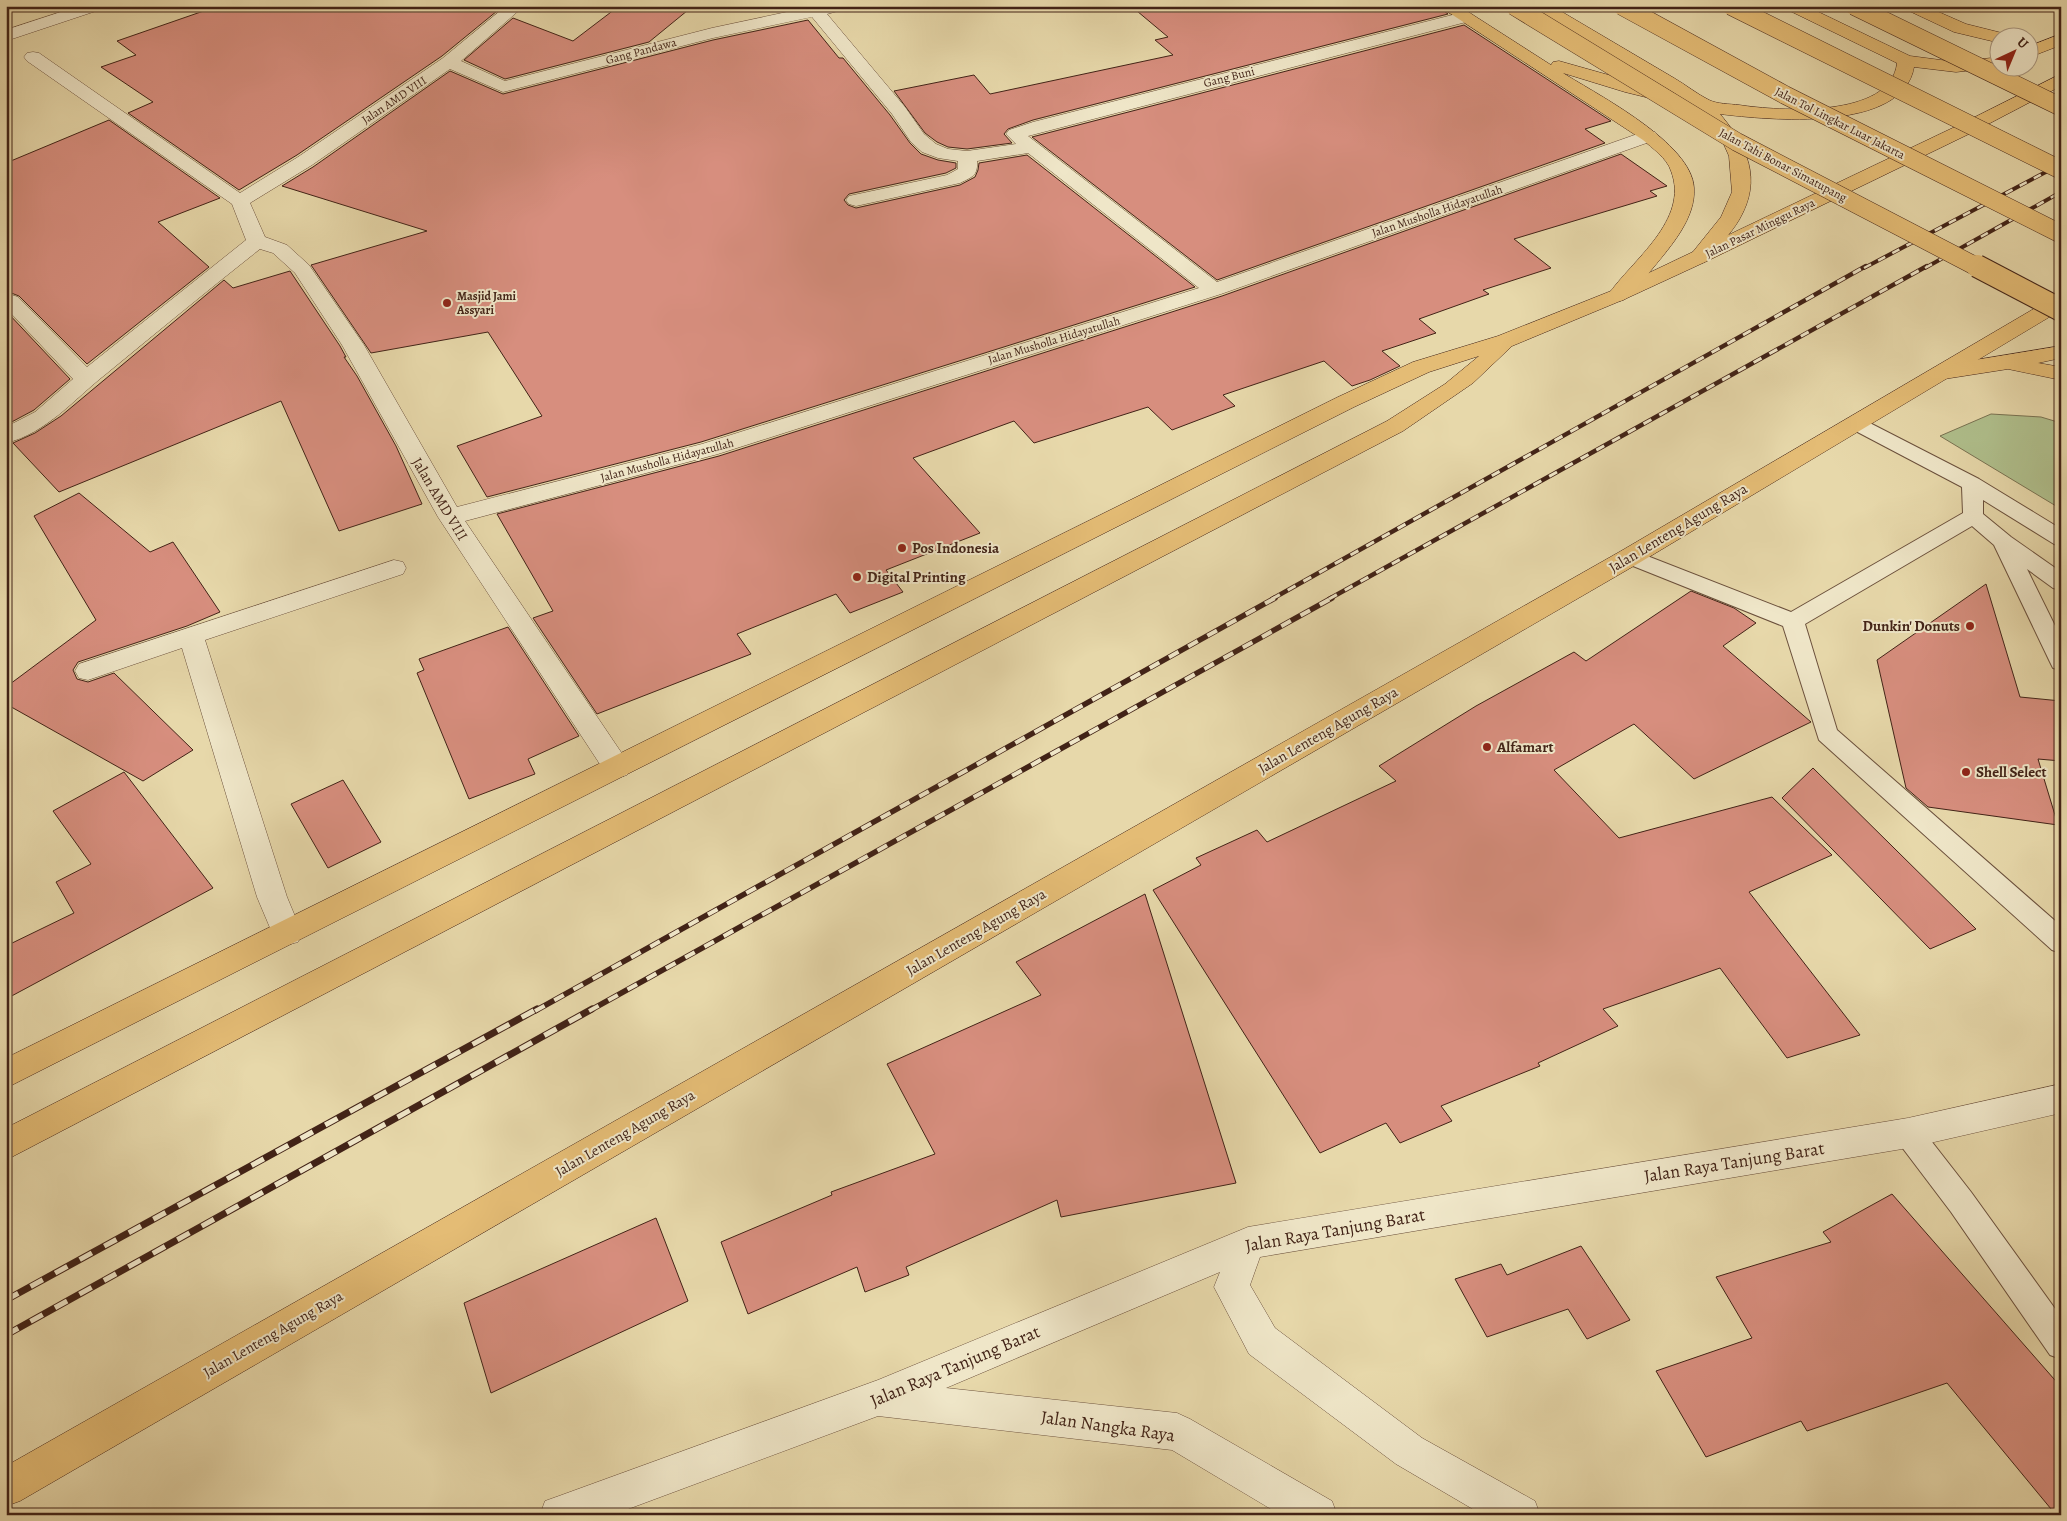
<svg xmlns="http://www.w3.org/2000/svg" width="2067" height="1521" font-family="Alegreya,serif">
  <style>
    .green { fill: #b0c08d; stroke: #797252 }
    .building { fill: #d78e7e; stroke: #422317 }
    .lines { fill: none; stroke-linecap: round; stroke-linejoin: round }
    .service-casing { stroke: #6b503c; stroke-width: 2 }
    .minor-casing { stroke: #6b503c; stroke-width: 1 }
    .tertiary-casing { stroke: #6b503c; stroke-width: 1 }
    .primary-casing { stroke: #422317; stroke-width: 1 }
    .trunk-casing { stroke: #422317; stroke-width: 1 }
    .service { fill: #efe6c8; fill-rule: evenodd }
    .minor { fill: #efe6c8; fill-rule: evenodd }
    .tertiary { fill: #efe6c8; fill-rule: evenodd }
    .primary { fill: #e4bc75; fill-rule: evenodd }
    .trunk { fill: #e4bc75; fill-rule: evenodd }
    .rail-far3-casing { stroke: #422317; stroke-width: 4 }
    .rail-far2-casing { stroke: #422317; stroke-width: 4.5 }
    .rail-far1-casing { stroke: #422317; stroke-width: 5.5 }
    .rail-casing { stroke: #422317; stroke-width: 7 }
    .rail-far3 { stroke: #efe6c8; stroke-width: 2.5; stroke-dasharray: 8; stroke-linecap: butt }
    .rail-far2 { stroke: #efe6c8; stroke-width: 3; stroke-dasharray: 9; stroke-linecap: butt }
    .rail-far1 { stroke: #efe6c8; stroke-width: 4; stroke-dasharray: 11; stroke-linecap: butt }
    .rail { stroke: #efe6c8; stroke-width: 5; stroke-dasharray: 14; stroke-linecap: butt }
    .trunk-bridge-far1-casing { stroke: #422317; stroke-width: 19; stroke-linecap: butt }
    .trunk-bridge-casing { stroke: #422317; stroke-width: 24; stroke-linecap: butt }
    .motorway-bridge-casing { stroke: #422317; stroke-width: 19; stroke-linecap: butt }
    .trunk-bridge-far1 { stroke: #e4bc75; stroke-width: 18 }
    .trunk-bridge { stroke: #e4bc75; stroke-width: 22 }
    .motorway-bridge { stroke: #e4bc75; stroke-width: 18 }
    .poi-dot { fill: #8f2418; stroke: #efe6c8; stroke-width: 2 }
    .labels { text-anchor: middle; stroke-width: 4; stroke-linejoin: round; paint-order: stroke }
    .far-street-label { font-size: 12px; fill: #422317; stroke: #efe6c8 }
    .far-poi-label { font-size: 12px; font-weight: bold; fill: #422317; stroke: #efe6c8; text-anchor: start }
    .street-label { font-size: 15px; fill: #422317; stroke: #efe6c8 }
    .poi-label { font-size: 15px; font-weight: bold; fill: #422317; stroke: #efe6c8; text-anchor: start }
    .near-street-label { font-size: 18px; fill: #422317; stroke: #efe6c8 }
  </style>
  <rect width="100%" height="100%" fill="#e7d8aa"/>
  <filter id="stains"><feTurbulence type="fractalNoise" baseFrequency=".004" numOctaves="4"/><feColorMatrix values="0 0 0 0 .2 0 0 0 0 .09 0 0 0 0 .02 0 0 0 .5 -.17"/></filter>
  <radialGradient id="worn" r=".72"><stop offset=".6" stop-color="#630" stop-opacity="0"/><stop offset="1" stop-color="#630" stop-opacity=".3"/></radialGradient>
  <path class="green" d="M1991,414L2041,417L2061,423V509L1940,436Z"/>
  <path class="building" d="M218,6H484L497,11L442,56L297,155L239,190L128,113L153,102L101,67L136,55L117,41Z
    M619,6H693L649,42L505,79L464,60L513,18L573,41Z
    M1131,6H1437L1448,14L1033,120L1008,129L1004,134L1012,143L967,149L948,147L937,142L925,133L894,91L974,75L990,94L1173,55L1155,40L1168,37Z
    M808,20L839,58H843L890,115L910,143L921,154L938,160L956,163V168L946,173L849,194L844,200L848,205L856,208L960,185L975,177L978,170L979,163L1027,155L1195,287L701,442L487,497L457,446L542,416L488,332L371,353L311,265L427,231L282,186L313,167L450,71L503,94L713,40Z
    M1464,25L1611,121L1585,129L1605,143L1217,280L1032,137Z
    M109,120L220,198L158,222L209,267L87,364L19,296L6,291V163Z
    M1621,154L1667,186L1650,191L1657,196L1514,239L1551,268L1483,290L1489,294L1419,319L1436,333L1382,351L1400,366L1370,380L1352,386L1324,361L1223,395L1235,406L1172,430L1148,407L1034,443L1014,421L913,458L980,533L886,570L903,592L850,613L836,594L737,634L751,654L597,714L533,618L553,611L497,514L719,456L1222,296Z
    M290,271L340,346L346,357H344L357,376L396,446L422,504L339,531L281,401L59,492L13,443L35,433L61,416L224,280L233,288Z
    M6,311L70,379L34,410L6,425Z
    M79,493L150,552L173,542L220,612L187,626L78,662L73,670L77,679L88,682L114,673L193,750L143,781L6,704V687L96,620L34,516Z
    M1986,584L2020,697L2061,701V761L2038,759L2058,825L1928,807L1906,788L1877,660Z
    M1691,591L1734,608L1756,623L1723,646L1811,722L1694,779L1634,724L1554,770L1619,838L1772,797L1832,855L1749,892L1860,1035L1787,1058L1720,968L1603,1009L1618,1026L1538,1063L1540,1066L1441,1106L1452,1121L1400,1143L1386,1123L1320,1153L1153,890L1201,865L1196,858L1257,830L1267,842L1396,781L1379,766L1476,706L1574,652L1586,661Z
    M508,627L579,736L528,759L535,774L469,799L417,673L424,670L419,659Z
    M1813,768L1976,929L1930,949L1782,798Z
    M124,772L213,888L6,999V946L74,913L56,882L91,864L53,811Z
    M343,780L381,842L328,868L291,804Z
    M1145,894L1236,1183L1061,1217L1057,1200L906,1267L909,1275L865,1292L857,1267L748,1314L721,1242L832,1195L831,1192L935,1154L887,1064L1041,995L1016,962Z
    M1892,1194L2061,1387V1515H2056L1947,1383L1807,1431L1801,1421L1706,1457L1656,1371L1752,1338L1716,1277L1831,1242L1823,1232Z
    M656,1218L688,1301L491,1393L464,1303Z
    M1581,1246L1630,1320L1587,1339L1568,1309L1487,1337L1455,1279L1501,1264L1507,1275Z"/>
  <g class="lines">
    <g class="service-casing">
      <path id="service" d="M1855,417L1862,419L1979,479L2061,529V546L2054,544L1983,500V514L2011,537L2061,572V590L2053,588L2027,569L2061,638V670L2053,668L2050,662L1994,545L1972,526L1805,624L1837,730L2061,926V953L2052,950L1819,740L1783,626L1623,562L1619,557L1623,552L1630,550L1637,552L1791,612L1963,513L1962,487L1848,427L1845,423L1848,419Z
        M1908,1120L1918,1124L1971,1192L2061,1317V1359L2050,1355L1951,1212L1898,1142L1894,1133L1898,1124Z"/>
    </g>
    <g class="minor-casing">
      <path id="minor" d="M79,6H104L102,9L6,41V30Z
        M506,6H524L461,61L505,81L712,28L815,6H847L845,9L827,14L905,107L924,134L936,144L948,149L967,151L1016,144L1006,134L1009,130L1033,122L1464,12L1470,13L1472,17L1470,21L1028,136L1217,282L1643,132L1649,131L1655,132L1658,136L1655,140L1221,294L718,454L465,521L627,761L631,768L627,775L617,778L607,775L438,517L342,345L295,273L273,253L260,249C208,290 157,332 106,374C74,399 47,433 6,443V427L35,412L73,379L6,308V293L18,297L87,367L246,240L232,204L27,61L24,57L27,53L33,52L39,53L240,193L298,157L443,58ZM812,17L892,114L911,142L922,152L938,158L958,161V169L947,175L849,196L846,200L849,204L856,206L960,183C972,177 978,176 977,161L1028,153L1199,288L702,444L457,507L364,345L309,265L287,245L265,237L250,203L312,165L450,69L503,92L713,38Z
        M394,560L403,562L406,568L403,574L205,640L287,897L302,933L298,942L287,945L276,942L257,897L182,648L88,680L79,678L75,671L79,664Z"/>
    </g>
    <g class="tertiary-casing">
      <path id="tertiary" d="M2061,1084V1113L1908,1148L1260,1257L1250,1285L1275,1328L1422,1438L1535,1501L1540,1515H1483L1396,1464L1249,1354L1214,1287L1220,1272L946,1388L1177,1413L1190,1419L1332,1501L1337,1515H1281L1172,1450L878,1416L612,1515H540L545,1501L559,1496L878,1380L1248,1227L1908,1118Z"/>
    </g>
    <g class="primary-casing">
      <path id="primary" d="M2061,74V86L1973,132L1705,262L1625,299L1512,346L1473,383L1403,431L6,1160V1128L1387,421L1445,384L1479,356L1429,372L1354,407L6,1088V1058L1338,397L1413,362L1498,336L1611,291L1961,124Z
        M2061,295V310L1639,563L20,1501L6,1506V1466L1621,551L2054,297Z"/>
    </g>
    <g class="trunk-casing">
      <path id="trunk" d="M1439,6H1459L1551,65L1553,62L1559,61L1676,94L1534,9L1532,6H1552C1593,30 1633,54 1674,78C1686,85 1697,94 1709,100C1717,104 1730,104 1739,105C1779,111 1891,119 1897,63L1786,9L1784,6H1806L1910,56L1956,62L2000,57V67L1956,72L1914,67C1903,133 1768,120 1720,114C1747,146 1763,179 1739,220C1730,235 1716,249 1705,262L1698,264L1691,262L1688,258L1721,217L1732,192L1729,156L1721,138L1698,110L1625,92L1563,73C1598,95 1692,143 1694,188C1696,218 1671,246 1653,268C1646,276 1634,294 1625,299C1621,302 1616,301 1611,299L1608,295C1632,260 1690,220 1671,171C1667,158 1652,148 1643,140Z
        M1903,6H1925L1966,24L2006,34L2008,38H2000V43L1954,32L1905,9Z
        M2061,34V45L2030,57V46Z
        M2061,346V358L2038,363L2061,367V380L2008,369L1944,379L1936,377L1933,372L1936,367L1944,365Z"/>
    </g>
    <use href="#service" class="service"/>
    <use href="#minor" class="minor"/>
    <use href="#tertiary" class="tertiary"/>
    <use href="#primary" class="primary"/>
    <use href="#trunk" class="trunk"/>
    <g class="rail-far3-casing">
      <path id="rail-far3" d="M1864,268L2061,164
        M1925,268L2061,192"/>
    </g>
    <g class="rail-far2-casing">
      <path id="rail-far2" d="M1272,599L1866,266
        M1329,599L1927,266"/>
    </g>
    <g class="rail-far1-casing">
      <path id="rail-far1" d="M535,1011L1275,598
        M589,1011L1332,598"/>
    </g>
    <g class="rail-casing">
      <path id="rail" d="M6,1300L537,1009
        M6,1335L592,1009"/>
    </g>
    <use href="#rail-far3" class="rail-far3"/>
    <use href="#rail-far2" class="rail-far2"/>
    <use href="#rail-far1" class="rail-far1"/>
    <use href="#rail" class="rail"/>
    <g class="trunk-bridge-far1-casing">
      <path id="trunk-bridge-far1" d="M1514,6L1737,142L1979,268
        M1854,6L2061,107"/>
    </g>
    <g class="trunk-bridge-casing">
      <path id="trunk-bridge" d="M1977,266L2061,310"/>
    </g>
    <g class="motorway-bridge-casing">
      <path id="motorway-bridge" d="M1622,6L1785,95L2061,234
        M1731,6L2061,170"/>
    </g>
    <use href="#trunk-bridge-far1" class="trunk-bridge-far1"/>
    <use href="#trunk-bridge" class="trunk-bridge"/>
    <use href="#motorway-bridge" class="motorway-bridge"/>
  </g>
  <g class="poi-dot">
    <circle cx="447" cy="303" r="5"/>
    <circle cx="902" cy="548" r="5"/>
    <circle cx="857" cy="577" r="5"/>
    <circle cx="1970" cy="626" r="5"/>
    <circle cx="1487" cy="747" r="5"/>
    <circle cx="1966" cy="772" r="5"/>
  </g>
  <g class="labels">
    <g class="far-street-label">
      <text transform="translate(641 51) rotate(-15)" y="4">Gang Pandawa</text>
      <text transform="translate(1229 77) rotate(-14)" y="4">Gang Buni</text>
      <text transform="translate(394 100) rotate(-34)" y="4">Jalan AMD VIII</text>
      <text transform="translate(1840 123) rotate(27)" y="4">Jalan Tol Lingkar Luar Jakarta</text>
      <text transform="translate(1783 165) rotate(28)" y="4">Jalan Tahi Bonar Simatupang</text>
      <text transform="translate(1437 211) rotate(-19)" y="4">Jalan Musholla Hidayatullah</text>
      <text transform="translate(1760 228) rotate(-26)" y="4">Jalan Pasar Minggu Raya</text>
      <text transform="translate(1054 340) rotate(-17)" y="4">Jalan Musholla Hidayatullah</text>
      <text transform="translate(667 460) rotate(-15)" y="4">Jalan Musholla Hidayatullah</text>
    </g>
    <g class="far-poi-label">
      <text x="457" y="300">Masjid Jami<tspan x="457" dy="14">Assyari</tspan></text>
    </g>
    <g class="street-label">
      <text transform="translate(440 499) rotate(59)" y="5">Jalan AMD VIII</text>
      <text transform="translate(1678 528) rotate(-31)" y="5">Jalan Lenteng Agung Raya</text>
      <text transform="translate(1328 730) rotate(-30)" y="5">Jalan Lenteng Agung Raya</text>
      <text transform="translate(976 932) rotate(-30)" y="5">Jalan Lenteng Agung Raya</text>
      <text transform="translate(625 1133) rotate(-30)" y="5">Jalan Lenteng Agung Raya</text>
      <text transform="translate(273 1334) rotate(-30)" y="5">Jalan Lenteng Agung Raya</text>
    </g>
    <g class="poi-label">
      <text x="912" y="553">Pos Indonesia</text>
      <text x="867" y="582">Digital Printing</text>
      <text x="1960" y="631" text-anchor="end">Dunkin' Donuts</text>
      <text x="1497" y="752">Alfamart</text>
      <text x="1976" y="777">Shell Select</text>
    </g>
    <g class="near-street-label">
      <text transform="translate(1734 1162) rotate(-9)" y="6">Jalan Raya Tanjung Barat</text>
      <text transform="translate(1335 1230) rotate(-10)" y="6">Jalan Raya Tanjung Barat</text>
      <text transform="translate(955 1366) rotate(-23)" y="6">Jalan Raya Tanjung Barat</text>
      <text transform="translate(1108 1426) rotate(8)" y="6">Jalan Nangka Raya</text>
    </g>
  </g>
  <rect width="2067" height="1521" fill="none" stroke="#e7d8aa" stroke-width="25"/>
  <rect x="8" y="8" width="2052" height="1506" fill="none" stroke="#422317" stroke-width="2.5"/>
  <rect x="12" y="12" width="2042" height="1496" fill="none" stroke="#422317"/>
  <g transform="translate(2014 52) rotate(44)"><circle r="24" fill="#efe6c8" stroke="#aa9881"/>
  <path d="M0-4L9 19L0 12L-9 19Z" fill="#8f2418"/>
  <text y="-8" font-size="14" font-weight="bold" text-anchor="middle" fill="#422317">U</text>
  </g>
  <rect width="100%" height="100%" filter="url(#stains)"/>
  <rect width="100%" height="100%" fill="url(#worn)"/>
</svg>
